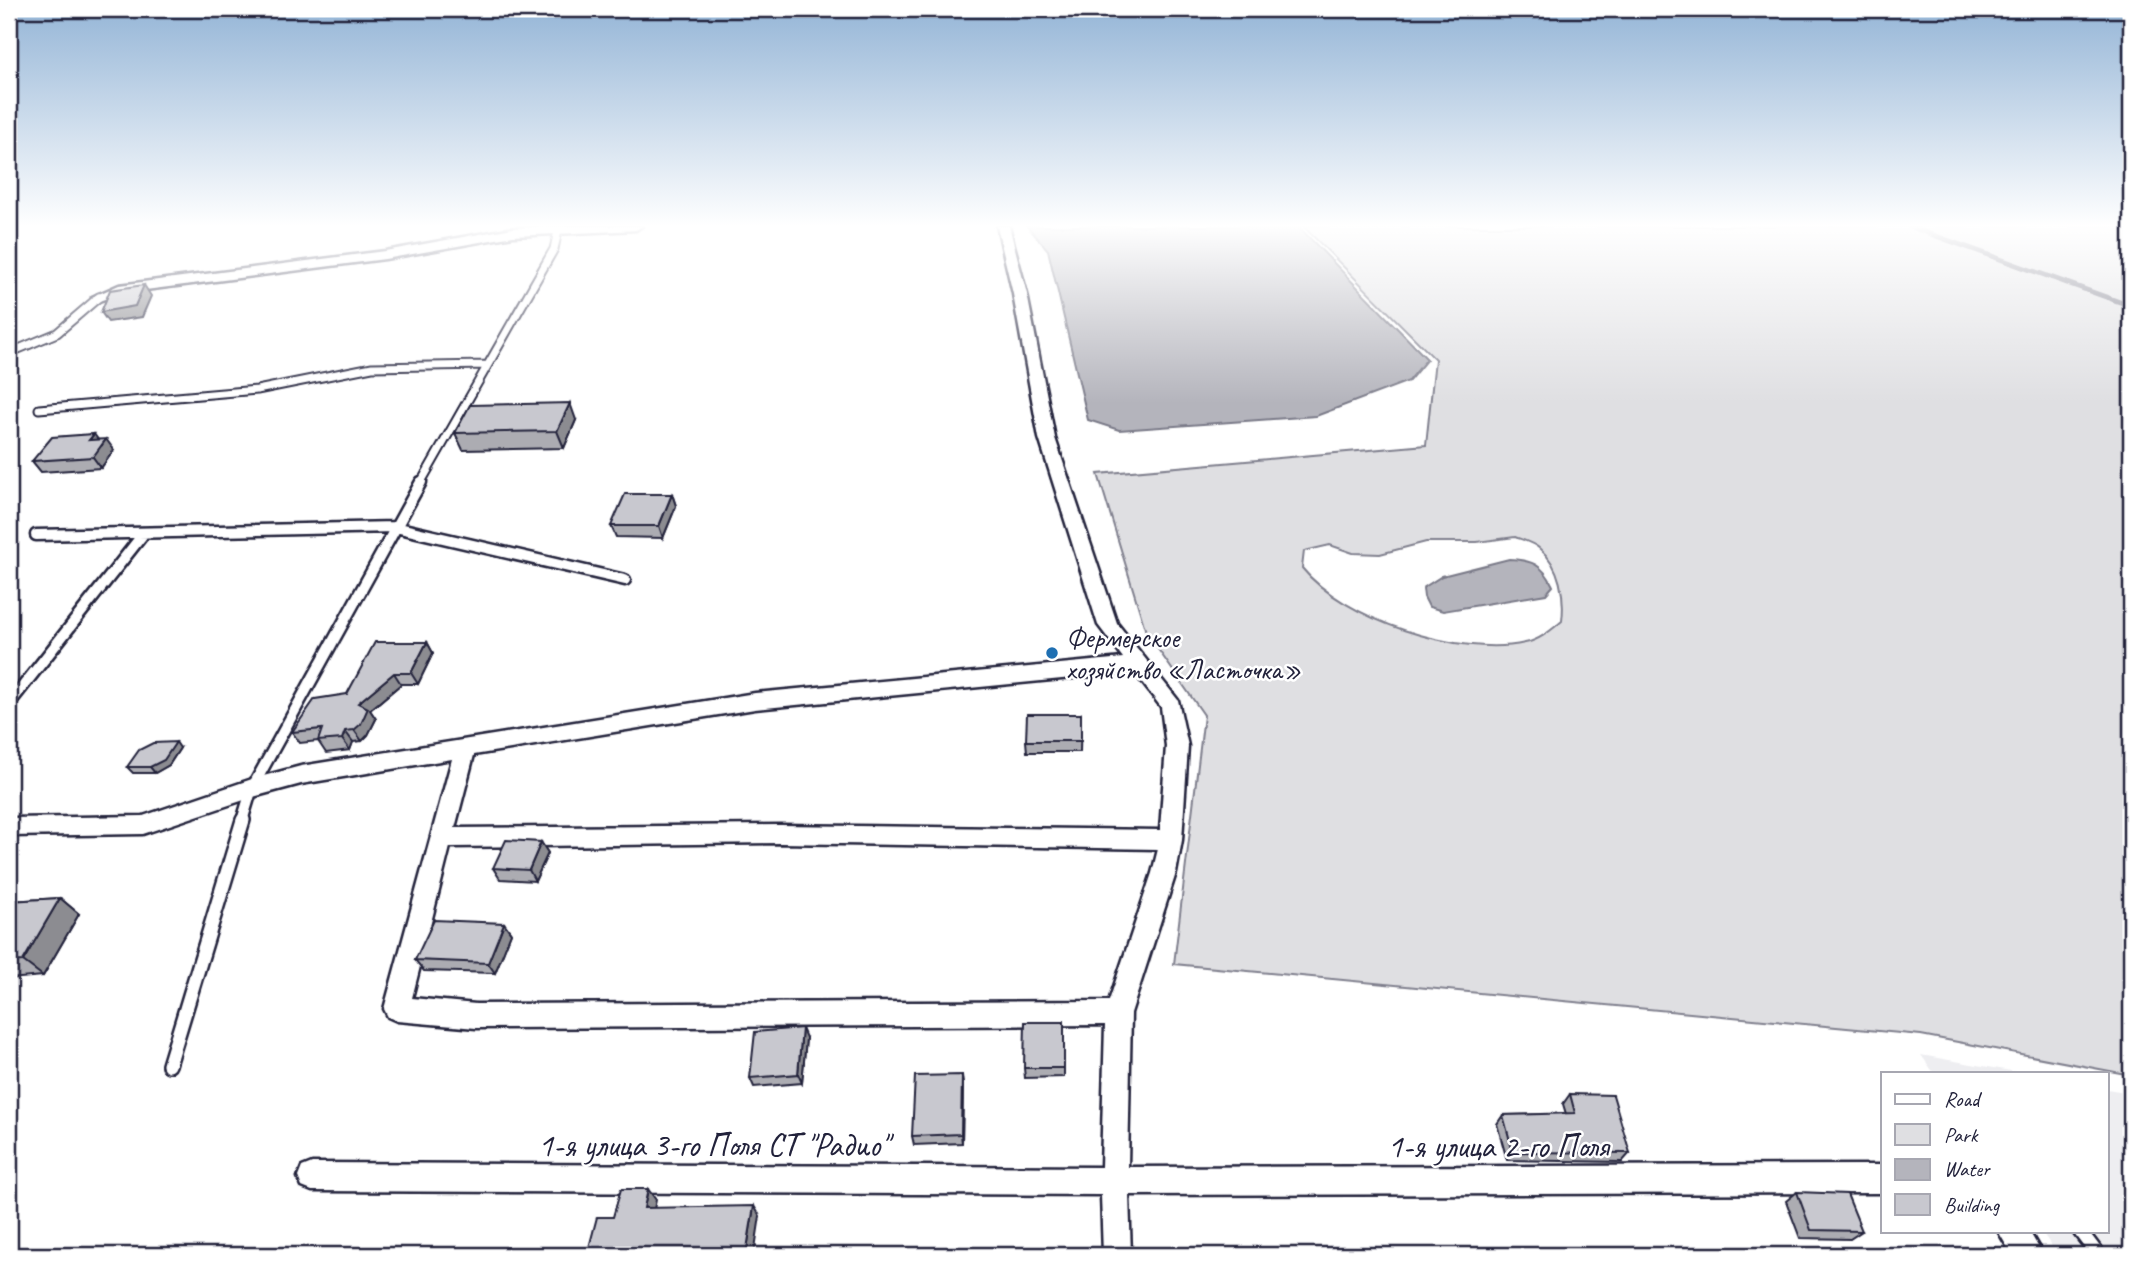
<svg xmlns="http://www.w3.org/2000/svg" width="2140" height="1264" font-family="Caveat,sans-serif">
  <style>
    .built { fill: #eeeef1 }
    .green { fill: #dfdfe2; stroke: #80808e; stroke-width: 2; fill-rule: evenodd }
    .water { fill: #b4b4bc; stroke: #7a7a88; stroke-width: 2 }
    .lines { fill: none; stroke-linecap: round; stroke-linejoin: round }
    .stream { stroke: #7a7a88; stroke-width: 5 }
    .lane-far2-casing { stroke: #22223b; stroke-width: 11 }
    .lane-far1-casing { stroke: #22223b; stroke-width: 15 }
    .lane-casing { stroke: #22223b; stroke-width: 18 }
    .street-casing { stroke: #22223b; stroke-width: 5 }
    .lane-far2 { stroke: #fff; stroke-width: 7 }
    .lane-far1 { stroke: #fff; stroke-width: 10 }
    .lane { stroke: #fff; stroke-width: 13 }
    .street { fill: #fff; fill-rule: evenodd }
    .wall { fill: #acacb2; stroke: #22223b; stroke-width: 2 }
    .shaded-wall { fill: #8c8c91; stroke: #22223b; stroke-width: 2 }
    .building { fill: #c8c8cf; stroke: #22223b; stroke-width: 2 }
    .poi-dot { fill: #1f6fb2; stroke: #fff; stroke-width: 2.5 }
    .labels { text-anchor: middle; stroke-width: 5; stroke-linejoin: round; paint-order: stroke }
    .poi-label { font-size: 28px; fill: #22223b; stroke: #fff; text-anchor: start }
    .near-street-label { font-size: 33px; fill: #22223b; stroke: #fff }
  </style>
  <rect width="100%" height="100%" fill="#fff"/>
  <filter id="ink" filterUnits="userSpaceOnUse"><feTurbulence type="fractalNoise" baseFrequency=".0143" numOctaves="2"/><feDisplacementMap in="SourceGraphic" scale="14" xChannelSelector="R" yChannelSelector="G"/><feConvolveMatrix kernelMatrix="1 2 1 2 8 2 1 2 1" color-interpolation-filters="sRGB"/></filter>
  <g filter="url(#ink)">
    <path class="built" d="M1921,1055L2022,1073H1934Z
      M2107,1089L2131,1093V1255H2058L2041,1231H2107Z"/>
    <path class="green" d="M1303,226H2131V1075L1921,1035L1174,964L1204,715L1146,632L1098,474L1426,445L1435,359ZM1515,537C1523,540 1534,543 1540,549C1560,566 1565,597 1562,621C1551,630 1540,640 1525,643C1460,658 1343,619 1302,568L1304,551L1330,545L1353,553L1380,554L1426,542H1477Z"/>
    <path class="water" d="M1027,226H1298L1427,359L1409,381L1316,416L1119,430L1088,420L1048,250Z
      M1509,559C1531,560 1543,564 1553,586L1546,594L1443,611L1429,607L1424,597L1423,588L1442,576Z"/>
    <g class="lines">
      <path class="stream" d="M1911,227L2131,306"/>
      <g class="lane-far2-casing">
        <path id="lane-far2" d="M9,353L57,333L99,297
          M39,409L257,390L372,367L487,365
          M420,484L554,249L558,231"/>
      </g>
      <g class="lane-far1-casing">
        <path id="lane-far1" d="M36,535L395,527L625,580
          M9,704L144,533
          M242,821L252,788L421,482"/>
      </g>
      <g class="lane-casing">
        <path id="lane" d="M169,1065L243,820
          M2080,1231L2098,1255"/>
      </g>
      <g class="street-casing">
        <path id="street" d="M551,226H642L636,230L513,236L385,259L122,293L99,301L92,297L119,285L385,251L513,228Z
          M997,226H1009L1027,294L1055,438L1117,623L1178,700L1188,746L1182,840L1176,873L1131,1013L1128,1167L1883,1165V1193L1129,1195L1131,1255H1103L1101,1195L312,1191L302,1187L298,1177L302,1167L312,1163L1101,1167L1105,1025L476,1028L397,1021L388,1017L384,1009L452,759L301,784L253,797L143,834L9,836V818L143,816L252,779L301,766L755,693L1123,658L1098,625L1039,438L1013,294ZM1134,672L1161,707L1166,746L1160,830L780,825L455,828L474,755L755,709ZM780,843L1158,849L1152,873L1109,1001L476,1004L412,998L450,847Z
          M1998,1231H2029L2043,1255H2012Z"/>
      </g>
      <use href="#lane-far2" class="lane-far2"/>
      <use href="#lane-far1" class="lane-far1"/>
      <use href="#lane" class="lane"/>
      <use href="#street" class="street"/>
    </g>
    <path class="wall" d="M576,420L564,448L463,450L455,433Z
      M98,440L114,450L101,468L41,472L32,461Z
      M672,494L676,506L663,538L616,537L611,526Z
      M427,642L433,653L418,684H401L370,710L376,719L368,735L362,741L353,742L350,750L326,753L318,741L300,743L292,732L347,694Z
      M1081,714L1080,752H1027L1026,741Z
      M180,748L169,765L155,773H133L127,767Z
      M541,842L548,853L535,881L500,879L493,868Z
      M60,898L79,914L43,976L9,979V901Z
      M504,923L511,933L495,973L424,971L415,960Z
      M1064,1022V1077L1025,1078L1024,1068Z
      M806,1038L802,1083L754,1087L750,1078Z
      M963,1084L962,1143L914,1145L912,1136Z
      M1570,1094L1630,1153L1622,1162L1507,1160L1497,1124L1503,1115L1566,1114L1563,1104Z
      M1797,1192L1862,1231L1850,1239L1800,1238L1786,1201Z"/>
    <path class="shaded-wall" d="M144,285L151,296L142,317L108,322L101,312Z
      M570,403L576,420L564,448L557,431Z
      M94,434L102,445L106,439L114,450L101,468L93,457L89,440Z
      M672,494L676,506L663,538L659,526Z
      M427,642L433,653L418,684L411,673Z
      M394,673L401,684L370,710L376,719L368,735L362,741L354,730L358,703Z
      M345,731L353,742L350,750L342,739Z
      M176,742L180,748L169,765L155,773L150,767Z
      M541,842L548,853L535,881L529,870Z
      M60,898L79,914L43,976L23,961Z
      M504,923L511,933L495,973L488,963Z
      M802,1028L806,1038L802,1083L798,1074Z
      M962,1075L963,1084L962,1143L961,1134Z
      M648,1189L656,1200L652,1218L644,1208Z
      M754,1206L760,1216L754,1255H746Z"/>
    <path class="building" d="M144,285L135,306L101,312L110,290Z
      M570,403L557,431L455,433L470,405Z
      M94,434L89,440L106,439L93,457L32,461L52,437Z
      M625,494H672L659,526H611Z
      M375,642H427L411,673H394L358,703L368,708L361,724L354,730L345,731L342,739L318,741L322,729L292,732L315,699L347,694Z
      M1027,714H1081V741H1026Z
      M176,742L164,760L150,767H127L139,750L153,743Z
      M506,840L541,842L529,870L493,868Z
      M60,898L23,961L9,962V901Z
      M434,920L504,923L488,963L415,960Z
      M1025,1022H1064V1068H1024Z
      M802,1028L798,1074L750,1078L755,1032Z
      M962,1075L961,1134L912,1136L915,1076Z
      M1570,1094L1613,1095L1630,1153L1513,1152L1503,1115L1575,1113Z
      M621,1189H648L644,1208L754,1206L746,1255H587L597,1217H613Z
      M1797,1192L1847,1194L1862,1231L1811,1230Z"/>
  </g>
  <linearGradient id="sky" x2="0" y2="1"><stop stop-color="#93b4d6"/><stop offset="0.56" stop-color="#fff"/><stop offset="1" stop-color="#fff" stop-opacity="0"/></linearGradient>
  <rect width="2140" height="403" fill="url(#sky)"/>
  <circle class="poi-dot" cx="1052" cy="653" r="7"/>
  <g class="labels">
    <g class="poi-label">
      <text x="1066" y="647">Фермерское<tspan x="1066" dy="32">хозяйство «Ласточка»</tspan></text>
    </g>
    <g class="near-street-label">
      <text x="713" y="1156">1-я улица 3-го Поля СТ "Радио"</text>
      <text x="1498" y="1157">1-я улица 2-го Поля</text>
    </g>
  </g>
  <rect width="2140" height="1264" fill="none" stroke="#fff" stroke-width="35"/>
  <rect x="18" y="18" width="2105" height="1229" fill="none" stroke="#22223b" stroke-width="2.5" filter="url(#ink)"/>
  <rect x="1881" y="1072" width="228" height="161" fill="#ffffff" stroke="#a7a7b1" stroke-width="2"/>
  <rect x="1895" y="1094" width="35" height="10" fill="#ffffff" stroke="#a7a7b1" stroke-width="2"/>
  <text x="1944" y="1106" font-size="21" fill="#22223b">Road</text>
  <rect x="1895" y="1124" width="35" height="21" fill="#dfdfe2" stroke="#a7a7b1" stroke-width="2"/>
  <text x="1944" y="1142" font-size="21" fill="#22223b">Park</text>
  <rect x="1895" y="1159" width="35" height="21" fill="#b4b4bc" stroke="#a7a7b1" stroke-width="2"/>
  <text x="1944" y="1176" font-size="21" fill="#22223b">Water</text>
  <rect x="1895" y="1194" width="35" height="21" fill="#c8c8cf" stroke="#a7a7b1" stroke-width="2"/>
  <text x="1944" y="1212" font-size="21" fill="#22223b">Building</text>
</svg>
